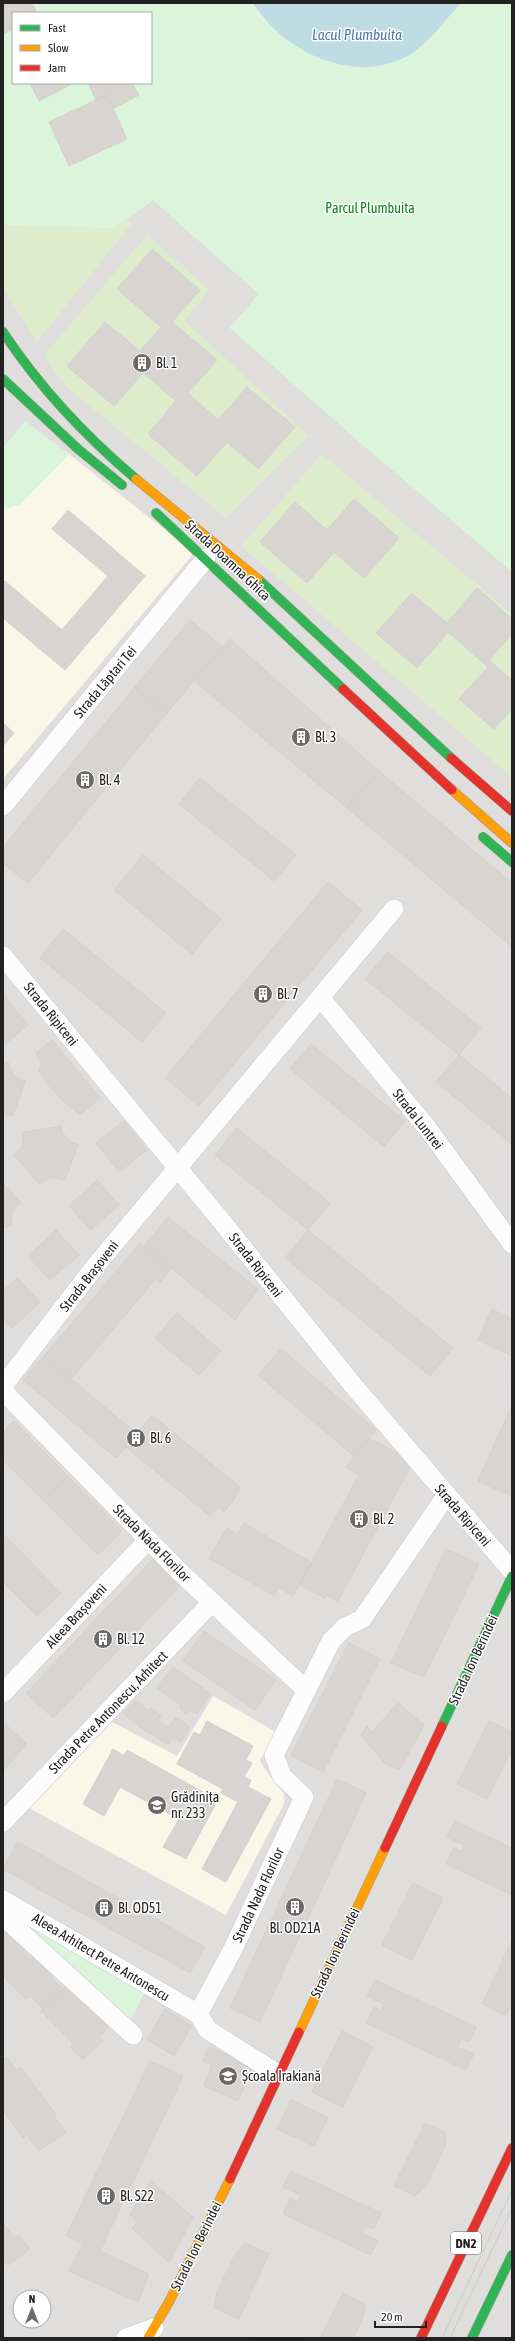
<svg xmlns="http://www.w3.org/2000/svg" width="515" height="2341" font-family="'Asap Condensed',sans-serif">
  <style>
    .residential { fill: #dfdedc; fill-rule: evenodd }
    .education { fill: #f8f7e8 }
    .grass { fill: #ddeccb }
    .park { fill: #daf5da; fill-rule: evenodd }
    .parking { fill: #e0dfde }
    .water { fill: #bfdbe3 }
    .building { fill: #d7d4d2; stroke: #d3d0cc }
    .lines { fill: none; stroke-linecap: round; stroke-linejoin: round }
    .street-casing { stroke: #c9c8c7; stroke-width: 20 }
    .fast-casing { stroke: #999a82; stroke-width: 10 }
    .slow-casing { stroke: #999a82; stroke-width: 10 }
    .jam-casing { stroke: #999a82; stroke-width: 10 }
    .street { stroke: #fdfcfc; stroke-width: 19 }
    .fast { stroke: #30b455; stroke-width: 9 }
    .slow { stroke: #ff9f0a; stroke-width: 9 }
    .jam { stroke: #e5322d; stroke-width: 9 }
    .tram { stroke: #ccc; stroke-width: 1 }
    .labels { text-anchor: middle; stroke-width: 3; stroke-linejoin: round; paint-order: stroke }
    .shield { fill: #fff; stroke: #646464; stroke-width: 1 }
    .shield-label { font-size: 13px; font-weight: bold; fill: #222 }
    .park-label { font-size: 14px; fill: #0c8416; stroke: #fff }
    .poi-label { font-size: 14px; fill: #222; stroke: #fff; text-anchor: start }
    .street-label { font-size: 14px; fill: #222; stroke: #fff }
    .water-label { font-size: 15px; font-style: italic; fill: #4a7aab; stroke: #fff }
  </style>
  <rect width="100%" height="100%" fill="#f0eeeb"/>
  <path class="residential" d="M153,200L259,294L230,328L512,571V2338H3V225L114,228ZM20,2297H44V2321H20Z"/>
  <path class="education" d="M69,454L194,553L3,779V509L20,504Z
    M213,1696L276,1732L260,1760L264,1768L283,1792L285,1802L226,1915L27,1807L110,1721L177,1756Z"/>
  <path class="grass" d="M128,220L132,223L37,342L3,288V225L114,228Z
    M147,235L209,290L185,321L309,436L226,518L68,388L53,370L45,354Z
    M322,454L512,614V777L241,546Z"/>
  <path class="park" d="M3,3H253L262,19L345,66H371L395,62L432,35L461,3H512V572L350,434L230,328L259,294L153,200L114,228L3,225ZM13,13H151V83H13Z
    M25,421L69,454L20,504L3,509V448Z
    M3,1908L145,1992L131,2019Z"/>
  <path class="parking" d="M462,1349L512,1372L466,1479L417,1437L460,1363Z
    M435,1935L480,1956L459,2002L413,1981Z
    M251,2133L291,2151L264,2209L224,2191Z
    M335,2134L385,2157L373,2182L324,2159Z
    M48,2239L73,2252L46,2306L44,2305V2297H27L21,2294Z
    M274,2286L320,2307L305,2338H249Z"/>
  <path class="water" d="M253,3H461C446,19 432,39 414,52C359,88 284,54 253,3Z"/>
  <path class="building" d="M3,3H32L37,13H13V29L3,34Z
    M30,83H74L39,101Z
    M88,83H132L139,95L114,108L107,95L96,100Z
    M107,95L127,139L69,166L49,122Z
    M152,249L200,290L172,322L217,360L188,393L218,420L247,387L295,427L258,469L227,442L197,476L148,434L176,401L143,373L114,406L67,366L105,322L140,351L161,327L117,289Z
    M354,499L399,538L364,578L334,552L307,583L260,542L295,502L327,530Z
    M68,510L145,576L65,670L3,618V584L5,581L62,630L108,576L52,529Z
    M477,588L512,619V634L489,660L512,680V709L494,729L459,699L488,667L448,632L417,668L376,633L412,593L447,623Z
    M190,620L223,647L167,713L135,687Z
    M230,639L379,771L347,808L194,681Z
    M135,687L167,713L28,883L3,863V847Z
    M3,723L14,733L3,746Z
    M379,771L512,883V947L347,808Z
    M200,778L296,855L274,881L179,804Z
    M143,855L221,919L192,954L114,890Z
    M328,882L362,910L199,1106L165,1078Z
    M63,929L166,1013L142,1042L40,958Z
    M388,952L481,1028L459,1055L365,979Z
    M3,994L28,1025L5,1044L3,1041Z
    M52,1040L100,1098L80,1115L61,1099L46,1082L39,1070L41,1064L36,1053Z
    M311,1044L405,1121L384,1147L290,1069Z
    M459,1055L512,1098V1144L436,1082Z
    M3,1063H9L10,1069L17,1078L25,1081L13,1116L3,1114Z
    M124,1121L147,1150L119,1172L96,1143Z
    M62,1126V1132L69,1141L78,1145L65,1180L50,1177L40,1185L14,1155L22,1147L24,1132Z
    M237,1128L330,1203L308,1230L215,1155Z
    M97,1180L119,1205L91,1230L69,1206Z
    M3,1183L21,1203L12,1210L11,1226L3,1227Z
    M168,1217L258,1289L235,1320L144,1246Z
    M56,1230L79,1255L50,1280L28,1256Z
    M308,1230L453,1348L430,1376L285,1258Z
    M140,1243L171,1269L160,1283L156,1279L71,1379L44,1356Z
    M17,1278L40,1302L12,1328L3,1318V1291Z
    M492,1309L512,1319V1356L478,1340Z
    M177,1313L221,1351L199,1375L155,1338Z
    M281,1349L376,1430L354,1456L258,1375Z
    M44,1356L137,1434L152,1415L241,1488L235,1496L236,1497L224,1512L218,1507L210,1516L126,1447L116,1458L23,1380Z
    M512,1405V1494L511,1496L478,1481Z
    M14,1421L68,1476L44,1501L3,1460V1432Z
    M369,1438L413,1462L338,1601L327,1595L325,1598L299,1585L359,1475L346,1467Z
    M68,1476L122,1531L98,1555L44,1501Z
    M244,1523L312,1563L293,1596L279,1588L274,1596L209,1558L227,1528L237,1534Z
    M3,1534L11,1542L3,1550Z
    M11,1542L61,1593L37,1616L3,1582V1550Z
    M446,1549L479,1564L424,1677L391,1663Z
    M153,1559L181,1585L53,1718L26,1693Z
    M204,1631L276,1680L255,1710L183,1661Z
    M349,1643L380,1659L323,1772L291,1755Z
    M173,1667L211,1694L197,1714L189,1710L187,1714L180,1708L181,1705L157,1688Z
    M136,1700L149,1711L151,1708L161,1716L158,1720L168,1727L176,1717L190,1727L181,1742L173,1738L168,1744L141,1728L123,1713Z
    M398,1703L424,1725L400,1769L385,1764L361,1735L367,1726L371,1733Z
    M207,1721L253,1746L246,1760L252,1763L244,1777L251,1780L248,1787L271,1799L226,1882L202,1869L238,1802L221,1793L223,1789L177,1764L194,1732L200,1735Z
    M489,1721L512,1732V1750L487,1799L457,1784Z
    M3,1722L27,1744L3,1771Z
    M113,1749L124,1756L127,1750L203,1792L201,1797L215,1805L186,1859L163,1847L179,1819L120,1787L104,1816L83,1804Z
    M337,1779L366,1793L260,2022L230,2008Z
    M455,1821L512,1848V1895L446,1864L454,1848L461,1852L464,1845L447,1837Z
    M18,1842L205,1947L190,1973L3,1869Z
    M413,1883L443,1898L412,1960L382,1945Z
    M3,1927L55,1973L51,1978L63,1989L43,2009L30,1996L26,1999L3,1976Z
    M512,1940V2007L505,2015L482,2004Z
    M375,1980L476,2027L469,2042L461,2039L457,2047L474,2054L466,2070L366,2023L374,2007L381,2011L384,2004L367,1996Z
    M66,1986L108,2027L99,2037L103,2041L83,2060L70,2047L73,2043L41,2011Z
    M165,2009L192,2026L174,2056L147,2039Z
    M342,2031L373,2047L343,2107L312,2092Z
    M209,2047L253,2066L238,2101L204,2086L212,2065L203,2061Z
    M7,2057L17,2070L21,2067L56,2115L54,2116L66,2132L39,2151L27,2135L23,2138L3,2110V2060Z
    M150,2061L183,2076L100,2251L149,2274L138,2302L69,2271L83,2244L66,2236Z
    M291,2100L328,2118L314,2146L277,2129Z
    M425,2123L446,2133L445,2146L427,2185L415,2196L394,2186Z
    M291,2171L381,2213L374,2229L365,2226L362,2233L377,2240L371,2255L283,2214L290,2198L297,2202L301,2195L283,2187Z
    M151,2181L193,2217L169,2263L132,2228L137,2222L130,2214Z
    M3,2222L14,2238L19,2235L30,2249L8,2265L3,2261Z
    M245,2243L269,2254L239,2319L214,2308L217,2291L235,2255Z
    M343,2293L365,2304L363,2317L353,2338H320Z"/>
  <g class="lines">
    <g class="street-casing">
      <path id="street" d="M3,806L206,558
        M3,956L223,1223L352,1384L512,1571
        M320,997L428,1129L512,1244
        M3,1386L97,1264L394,909
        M3,1391L179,1571L306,1690
        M3,1693L148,1540
        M3,1822L212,1602
        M3,1900L198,2014
        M3,1916L133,2035
        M278,2074L208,2030L198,2014L233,1949L304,1797L282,1776L274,1755L331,1641L345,1627L362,1619L446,1496
        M126,2338L154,2328"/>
    </g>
    <g class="fast-casing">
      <path id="fast" d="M3,332C40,388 84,435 136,479
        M3,379L78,449L122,485
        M156,513L343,689
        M258,579L451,758
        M483,837L512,862
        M442,1726L512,1576
        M472,2338L512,2255"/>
    </g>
    <g class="slow-casing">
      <path id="slow" d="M136,479L258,579
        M452,790L512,843
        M299,2032L385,1848
        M148,2338L170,2300L230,2179"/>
    </g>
    <g class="jam-casing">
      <path id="jam" d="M343,689L452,790
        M451,758L512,811
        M385,1848L442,1726
        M230,2179L299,2032
        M421,2338L512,2148"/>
    </g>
    <use href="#street" class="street"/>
    <use href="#fast" class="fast"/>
    <use href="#slow" class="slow"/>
    <use href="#jam" class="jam"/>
    <path class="tram" d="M442,2338L512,2190
      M450,2338L512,2208"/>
  </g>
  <defs>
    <g id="building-disc" transform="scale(1)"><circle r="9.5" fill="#6a6968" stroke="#fff"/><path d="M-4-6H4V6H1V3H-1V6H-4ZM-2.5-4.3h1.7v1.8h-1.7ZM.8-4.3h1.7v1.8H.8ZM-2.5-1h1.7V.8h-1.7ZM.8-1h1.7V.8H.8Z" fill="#fff"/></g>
    <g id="school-disc" transform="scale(1)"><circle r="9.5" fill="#6a6968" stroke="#fff"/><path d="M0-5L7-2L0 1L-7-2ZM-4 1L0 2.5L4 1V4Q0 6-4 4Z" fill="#fff"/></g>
  </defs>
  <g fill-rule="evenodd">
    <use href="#building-disc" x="142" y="363"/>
    <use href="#building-disc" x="301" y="737"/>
    <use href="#building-disc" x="85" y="780"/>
    <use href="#building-disc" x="263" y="994"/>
    <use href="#building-disc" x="136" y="1438"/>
    <use href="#building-disc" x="359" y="1519"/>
    <use href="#building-disc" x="103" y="1639"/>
    <use href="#school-disc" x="157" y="1805"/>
    <use href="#building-disc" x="295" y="1907"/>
    <use href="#building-disc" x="104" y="1908"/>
    <use href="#school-disc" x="228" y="2076"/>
    <use href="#building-disc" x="106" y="2196"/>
  </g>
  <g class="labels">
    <rect class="shield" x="451" y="2232" width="30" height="22" rx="3"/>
    <g class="shield-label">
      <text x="466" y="2248">DN2</text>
    </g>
    <g class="park-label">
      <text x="370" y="213">Parcul Plumbuita</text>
    </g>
    <g class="poi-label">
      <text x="156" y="368">Bl. 1</text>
      <text x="315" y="742">Bl. 3</text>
      <text x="99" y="785">Bl. 4</text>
      <text x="277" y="999">Bl. 7</text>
      <text x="150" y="1443">Bl. 6</text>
      <text x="373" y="1524">Bl. 2</text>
      <text x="117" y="1644">Bl. 12</text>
      <text x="171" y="1802">Grădinița<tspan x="171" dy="16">nr. 233</tspan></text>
      <text x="118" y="1913">Bl. OD51</text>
      <text x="295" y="1933" text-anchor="middle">Bl. OD21A</text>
      <text x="242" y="2081">Școala Irakiană</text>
      <text x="120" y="2201">Bl. S22</text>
    </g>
    <g class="street-label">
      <text transform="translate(228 560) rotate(43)" y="5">Strada Doamna Ghica</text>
      <text transform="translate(105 682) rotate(-50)" y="5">Strada Lăptari Tei</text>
      <text transform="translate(51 1014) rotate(51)" y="5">Strada Ripiceni</text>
      <text transform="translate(418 1119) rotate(52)" y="5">Strada Luntrei</text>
      <text transform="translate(256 1265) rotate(52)" y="5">Strada Ripiceni</text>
      <text transform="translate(89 1276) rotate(-52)" y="5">Strada Brașoveni</text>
      <text transform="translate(463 1515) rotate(49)" y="5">Strada Ripiceni</text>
      <text transform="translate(152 1543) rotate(45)" y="5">Strada Nada Florilor</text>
      <text transform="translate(76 1616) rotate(-47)" y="5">Aleea Brașoveni</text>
      <text transform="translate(473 1660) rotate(-65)" y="5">Strada Ion Berindei</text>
      <text transform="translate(108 1712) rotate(-46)" y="5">Strada Petre Antonescu, Arhitect</text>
      <text transform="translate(258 1895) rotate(-65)" y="5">Strada Nada Florilor</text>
      <text transform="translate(335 1953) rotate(-65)" y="5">Strada Ion Berindei</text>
      <text transform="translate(101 1957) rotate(31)" y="5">Aleea Arhitect Petre Antonescu</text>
      <text transform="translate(196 2246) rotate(-64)" y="5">Strada Ion Berindei</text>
    </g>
    <g class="water-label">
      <text x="357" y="40">Lacul Plumbuita</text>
    </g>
  </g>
  <rect width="515" height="2341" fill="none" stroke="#222222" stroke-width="8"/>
  <rect x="12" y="12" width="140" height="72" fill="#ffffff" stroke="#a7a7a7"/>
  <rect x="20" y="25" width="20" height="6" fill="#30b455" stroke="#a7a7a7"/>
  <text x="48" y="32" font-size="12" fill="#222222">Fast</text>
  <rect x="20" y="45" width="20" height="6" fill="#ff9f0a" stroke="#a7a7a7"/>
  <text x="48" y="52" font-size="12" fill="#222222">Slow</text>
  <rect x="20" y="65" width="20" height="6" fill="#e5322d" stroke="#a7a7a7"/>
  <text x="48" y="72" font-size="12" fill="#222222">Jam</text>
  <g transform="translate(32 2309)"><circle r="19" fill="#ffffff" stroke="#a7a7a7"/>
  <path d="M0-3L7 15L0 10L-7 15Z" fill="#6a6968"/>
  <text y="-6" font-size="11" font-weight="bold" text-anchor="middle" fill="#222222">N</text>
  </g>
  <path d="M375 2321v6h51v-6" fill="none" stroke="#222222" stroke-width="2"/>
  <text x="381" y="2321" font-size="12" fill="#222222" stroke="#ffffff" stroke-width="3" paint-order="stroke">20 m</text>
</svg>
